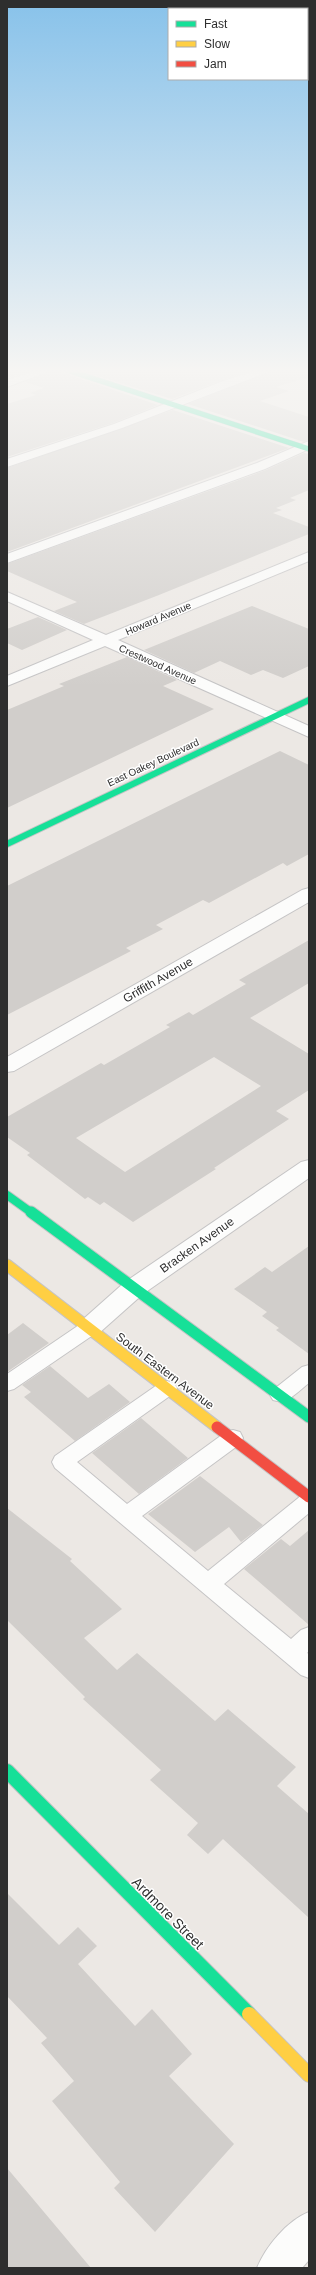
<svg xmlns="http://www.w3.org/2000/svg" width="316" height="2275" font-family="Arial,sans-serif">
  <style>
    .building { fill: #d1cecb; fill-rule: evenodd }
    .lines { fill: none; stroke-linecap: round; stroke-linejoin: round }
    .lane-casing { stroke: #c5c4c5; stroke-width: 2 }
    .street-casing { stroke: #c5c4c5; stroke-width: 2 }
    .fast-far4-casing { stroke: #c5c4c5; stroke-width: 6 }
    .fast-far3-casing { stroke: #c5c4c5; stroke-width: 8 }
    .fast-far2-casing { stroke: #c5c4c5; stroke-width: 10 }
    .fast-far1-casing { stroke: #c5c4c5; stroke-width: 13 }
    .fast-casing { stroke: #c5c4c5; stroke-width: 16 }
    .slow-far1-casing { stroke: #c5c4c5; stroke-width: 13 }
    .slow-casing { stroke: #c5c4c5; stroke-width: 16 }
    .jam-casing { stroke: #c5c4c5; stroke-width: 13 }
    .lane { fill: #fcfcfb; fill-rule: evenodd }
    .street { fill: #fcfcfb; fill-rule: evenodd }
    .fast-far4 { stroke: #16e098; stroke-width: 5 }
    .fast-far3 { stroke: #16e098; stroke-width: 6 }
    .fast-far2 { stroke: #16e098; stroke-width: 8 }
    .fast-far1 { stroke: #16e098; stroke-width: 11 }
    .fast { stroke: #16e098; stroke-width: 14 }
    .slow-far1 { stroke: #ffcf43; stroke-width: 11 }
    .slow { stroke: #ffcf43; stroke-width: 14 }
    .jam { stroke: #f24e42; stroke-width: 11 }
    .labels { text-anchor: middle; stroke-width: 3; stroke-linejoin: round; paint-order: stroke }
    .far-street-label { font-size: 10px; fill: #2e2e2e; stroke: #fff }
    .street-label { font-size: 12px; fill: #2e2e2e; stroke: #fff }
    .near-street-label { font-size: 14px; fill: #2e2e2e; stroke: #fff }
  </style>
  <rect width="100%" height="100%" fill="#ece8e4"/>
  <path class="building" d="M7,369H38L11,377L7,376Z
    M56,369L60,372L158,405L113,423L7,457V404L36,395L30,393L44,388L25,382Z
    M76,369H258L222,380L172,399Z
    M277,369H309V377L276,387L289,391L260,401L309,417V440L304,442L188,404Z
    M173,410L289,448L7,552V468Z
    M304,453L309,454V490L290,498L296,500L276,508L282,510L273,513L309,527V534L159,595L84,624L54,611L77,602L7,571V564L266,470Z
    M252,606L309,629V666L283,678L263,670L251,675L220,661L194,673L144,650Z
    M38,617L67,630L22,650L7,643V629Z
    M127,657L177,680L163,686L214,709L7,808V710L64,686L59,684Z
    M280,751L309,765V854L287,866L283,863L209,903L203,900L156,925L163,929L126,948L131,951L7,1015V886Z
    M309,940V983L250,1018L309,1054V1090L276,1111L289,1119L214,1168L216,1169L133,1222L104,1202L100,1205L88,1197L85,1199L27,1155L30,1153L7,1137V1117L101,1063L104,1065L170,1027L166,1025L189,1012L193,1015L246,984L239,980ZM214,1057L261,1086L125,1172L76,1138Z
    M309,1246V1354L276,1330L279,1328L262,1316L267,1312L234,1289L265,1267L272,1272Z
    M23,1323L49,1343L7,1372V1335Z
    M50,1366L88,1398L109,1384L130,1402L75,1441L24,1397L31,1392L22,1385Z
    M141,1418L188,1458L139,1494L92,1453Z
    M200,1476L263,1525L241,1542L229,1527L195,1552L148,1514Z
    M7,1508L72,1559L70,1561L122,1609L84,1638L117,1670L137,1653L215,1721L228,1709L296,1767L277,1786L309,1814V1918L223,1839L208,1854L187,1835L198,1823L150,1780L161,1770L83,1699L85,1697L7,1620Z
    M309,1530V1625L244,1569L281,1539L290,1546Z
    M7,1893L59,1945L78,1927L97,1946L78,1964L135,2026L152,2009L192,2054L169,2076L234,2144L155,2232L114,2188L120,2182L52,2101L74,2081L41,2043L47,2038L7,1996Z
    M7,2168L91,2268H7Z"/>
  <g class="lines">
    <g class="lane-casing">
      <path id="lane" d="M89,1321L96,1323L99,1328L96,1333L14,1389L7,1391V1374L82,1323Z
        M309,1365V1383C298,1391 288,1405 273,1400L270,1395L273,1390L302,1367Z
        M167,1381L174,1383L177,1388L174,1393L77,1462L127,1504L226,1432L233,1430L240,1432L243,1438L240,1444L142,1516L208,1571L302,1495L309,1493V1513L224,1584L291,1639L301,1630L309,1627V1651L307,1653L309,1654V1678L301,1675L55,1468L52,1462L55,1456L160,1383Z"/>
    </g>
    <g class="street-casing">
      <path id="street" d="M41,369H55L7,387V380Z
        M262,369H276L122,428L7,467V459L114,424L223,381Z
        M309,441V449L265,469L7,563V554L257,463Z
        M309,552V561L118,640L309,726V737L105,646L7,686V676L93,640L7,601V592L106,635Z
        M309,888V902L14,1071L7,1072V1057L302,890Z
        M309,1160V1178L143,1294L98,1334L89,1337L80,1334L77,1328L80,1322L125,1282L301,1162Z
        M309,2212V2260L302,2268H257C266,2246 287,2221 309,2212Z"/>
    </g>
    <g class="fast-far4-casing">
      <path id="fast-far4" d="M64,369L309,449"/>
    </g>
    <g class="fast-far3-casing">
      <path id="fast-far3" d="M7,844L309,700"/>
    </g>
    <g class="fast-far2-casing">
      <path id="fast-far2" d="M7,1195L32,1213"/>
    </g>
    <g class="fast-far1-casing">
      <path id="fast-far1" d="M31,1212L309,1417"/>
    </g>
    <g class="fast-casing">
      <path id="fast" d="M7,1771L249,2014"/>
    </g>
    <g class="slow-far1-casing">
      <path id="slow-far1" d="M7,1265L217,1427"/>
    </g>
    <g class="slow-casing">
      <path id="slow" d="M249,2014L309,2075"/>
    </g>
    <g class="jam-casing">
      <path id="jam" d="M217,1427L309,1497"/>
    </g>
    <use href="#lane" class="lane"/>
    <use href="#street" class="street"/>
    <use href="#fast-far4" class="fast-far4"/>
    <use href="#fast-far3" class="fast-far3"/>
    <use href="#fast-far2" class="fast-far2"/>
    <use href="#fast-far1" class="fast-far1"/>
    <use href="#fast" class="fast"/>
    <use href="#slow-far1" class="slow-far1"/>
    <use href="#slow" class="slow"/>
    <use href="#jam" class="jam"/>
  </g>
  <linearGradient id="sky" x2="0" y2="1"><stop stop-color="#88c2ea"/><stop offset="0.54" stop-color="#f6f5f3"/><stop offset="1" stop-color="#f6f5f3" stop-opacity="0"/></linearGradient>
  <rect width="316" height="687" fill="url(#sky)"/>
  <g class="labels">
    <g class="far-street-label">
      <text transform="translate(158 618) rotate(-23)" y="4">Howard Avenue</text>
      <text transform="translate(158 664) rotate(24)" y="4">Crestwood Avenue</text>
      <text transform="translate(153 762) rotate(-25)" y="4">East Oakey Boulevard</text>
    </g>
    <g class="street-label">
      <text transform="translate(158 980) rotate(-30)" y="4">Griffith Avenue</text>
      <text transform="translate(197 1245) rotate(-35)" y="4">Bracken Avenue</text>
      <text transform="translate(165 1371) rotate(37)" y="4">South Eastern Avenue</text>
    </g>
    <g class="near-street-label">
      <text transform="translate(168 1913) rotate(45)" y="5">Ardmore Street</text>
    </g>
  </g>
  <rect width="316" height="2275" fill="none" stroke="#2e2e2e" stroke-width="16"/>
  <rect x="168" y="8" width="140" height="72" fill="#ffffff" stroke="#ababab"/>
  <rect x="176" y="21" width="20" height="6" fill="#16e098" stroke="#ababab"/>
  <text x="204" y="28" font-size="12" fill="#2e2e2e">Fast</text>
  <rect x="176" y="41" width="20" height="6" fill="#ffcf43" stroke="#ababab"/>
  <text x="204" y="48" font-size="12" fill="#2e2e2e">Slow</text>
  <rect x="176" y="61" width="20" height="6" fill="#f24e42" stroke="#ababab"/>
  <text x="204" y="68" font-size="12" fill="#2e2e2e">Jam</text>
</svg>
